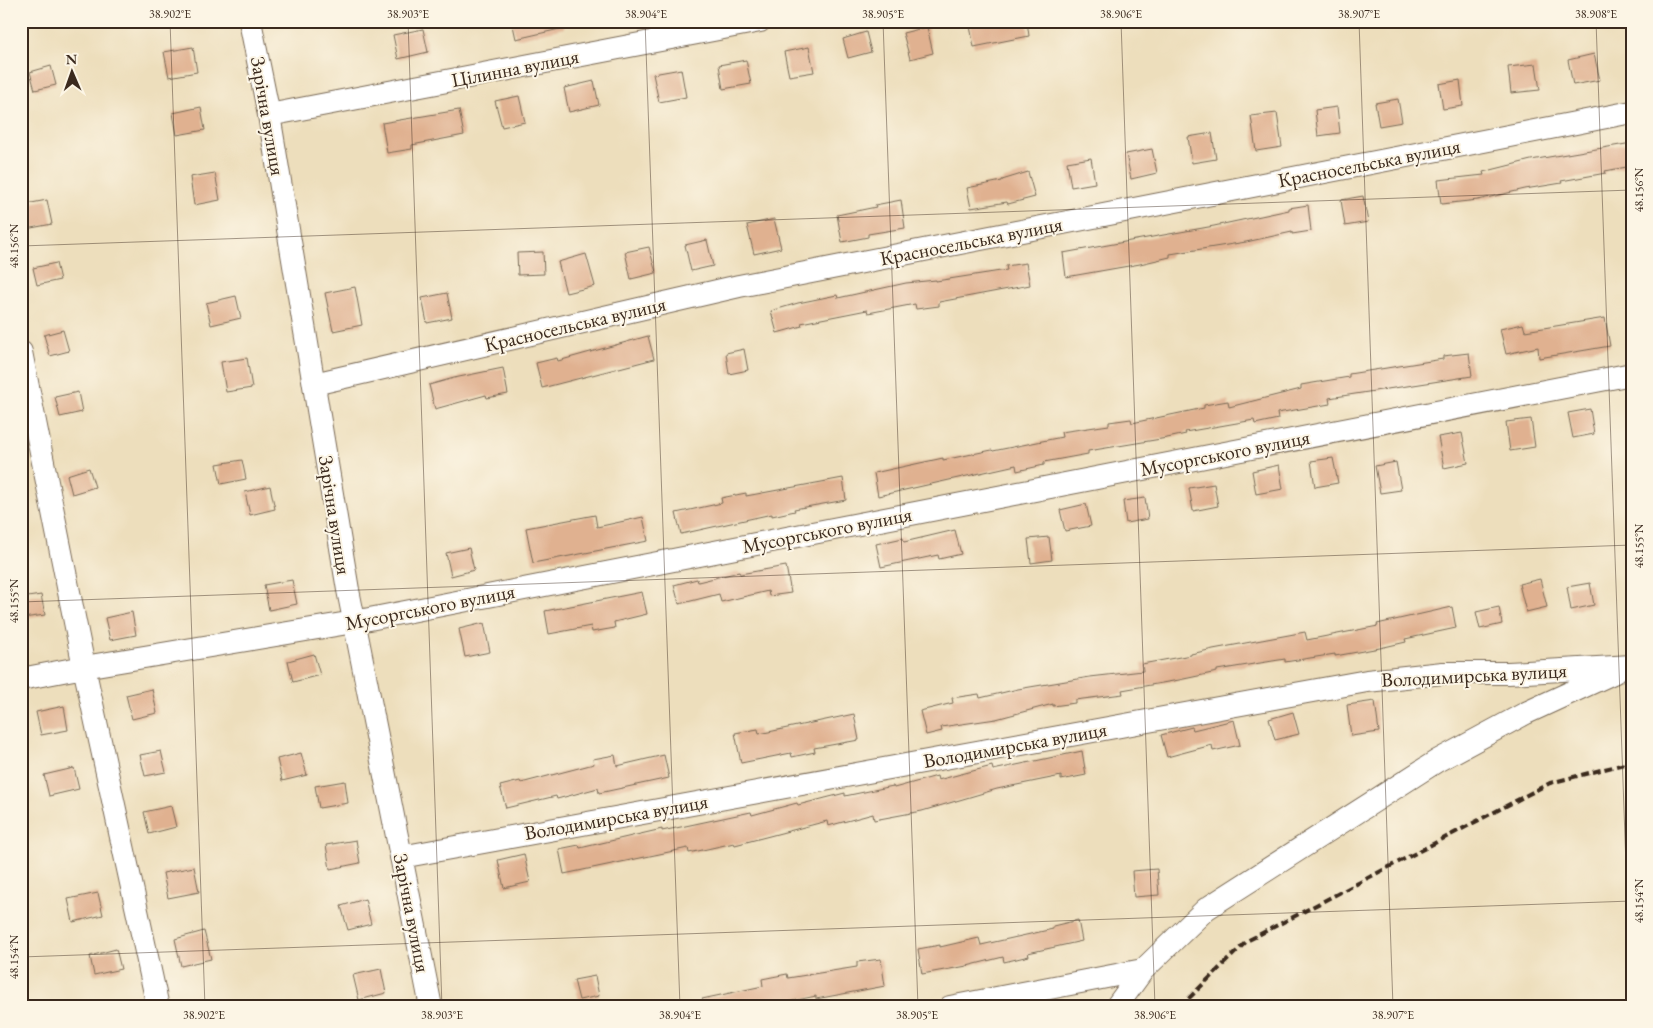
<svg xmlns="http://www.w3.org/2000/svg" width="1653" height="1028" font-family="'EB Garamond',serif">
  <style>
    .building { fill: #e0b190 }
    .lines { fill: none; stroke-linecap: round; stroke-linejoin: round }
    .minor-casing { stroke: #796955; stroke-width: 24 }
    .minor { stroke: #fff; stroke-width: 22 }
    .rail { stroke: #3b2a1e; stroke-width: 4; stroke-dasharray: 8 4; stroke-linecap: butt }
    .ticks { fill: none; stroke: #3b2a1e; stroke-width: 1; stroke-opacity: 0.45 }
    .labels { text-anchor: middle; stroke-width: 4; stroke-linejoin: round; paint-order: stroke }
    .street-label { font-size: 20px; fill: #3b2a1e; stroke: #fcf5e5 }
    .neatline { fill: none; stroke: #3b2a1e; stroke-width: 2 }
    .ticks-label { font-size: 12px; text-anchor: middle; fill: #3b2a1e }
  </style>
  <rect width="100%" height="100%" fill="#fcf5e5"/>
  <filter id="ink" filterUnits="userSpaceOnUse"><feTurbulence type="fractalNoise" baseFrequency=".02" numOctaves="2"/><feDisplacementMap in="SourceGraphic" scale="10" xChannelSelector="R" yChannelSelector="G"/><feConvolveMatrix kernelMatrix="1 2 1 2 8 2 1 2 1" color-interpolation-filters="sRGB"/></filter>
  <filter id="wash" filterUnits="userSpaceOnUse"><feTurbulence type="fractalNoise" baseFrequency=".0096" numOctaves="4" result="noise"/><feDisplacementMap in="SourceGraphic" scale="20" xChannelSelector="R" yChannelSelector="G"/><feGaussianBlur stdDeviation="1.12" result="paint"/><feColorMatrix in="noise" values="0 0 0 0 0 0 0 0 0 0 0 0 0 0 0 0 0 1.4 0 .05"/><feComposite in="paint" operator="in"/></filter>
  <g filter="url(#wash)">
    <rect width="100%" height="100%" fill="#eddebc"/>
    <g id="blocks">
      <path class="building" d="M512,21H564V28L516,39Z
        M969,21H1027L1029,36L974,47Z
        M927,27L933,53L910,59L903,33Z
        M423,29L428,52L398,59L393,35Z
        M866,32L871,52L848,58L843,39Z
        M193,47L197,72L169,77L164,52Z
        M809,47L814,72L789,76L784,52Z
        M1594,54L1600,80L1573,85L1568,60Z
        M746,60L751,84L723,89L719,65Z
        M1536,64L1540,90L1511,93L1508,67Z
        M51,66L56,85L35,90L30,72Z
        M681,69L686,97L659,102L653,74Z
        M1460,80L1463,106L1443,109L1439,84Z
        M594,81L599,105L569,112L564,88Z
        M519,96L525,122L502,127L495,101Z
        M1398,99L1402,122L1379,126L1375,103Z
        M201,107L205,130L177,135L173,113Z
        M1337,107L1340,133L1318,136L1315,110Z
        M459,110L464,135L412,145V149L387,153L382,123Z
        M1277,113L1282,147L1256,151L1251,116Z
        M1212,133L1216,159L1192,163L1188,137Z
        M1632,143V166L1605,171L1606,173L1561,181L1562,183L1525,189L1478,200L1441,204L1438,180L1484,175L1483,172L1531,160Z
        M1152,149L1157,173L1131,179L1126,154Z
        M1091,158L1095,183L1071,187L1067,162Z
        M1028,172L1035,197L1008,204L1007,202L971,208L967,188L1002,181V180Z
        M215,173L220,200L194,205L190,177Z
        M1363,196L1368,222L1345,226L1341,200Z
        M47,200L52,224L26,229L21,205Z
        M901,200L905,228L868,234V237L842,242L837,215L876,207L875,205Z
        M1308,205L1311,231L1292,234V232L1246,242L1170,254V257L1140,264L1066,277L1063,253L1214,226L1289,210V208Z
        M774,219L781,248L754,254L747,225Z
        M707,240L713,266L691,271L685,245Z
        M649,247L656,273L631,279L625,252Z
        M543,252L544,274L518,275L517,253Z
        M586,254L595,286L566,293L558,262Z
        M56,263L60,280L37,285L33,268Z
        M1026,263L1030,285L939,302V306L916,309L915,304L868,313L867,310L801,323L802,326L777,333L771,311L798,303L837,295L838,298L906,283L936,280V281L1007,270L1006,266Z
        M355,287L362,325L333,331L325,293Z
        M447,293L452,318L427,323L422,298Z
        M236,296L241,318L211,325L206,303Z
        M1605,318L1610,346L1539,358L1538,347L1506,354L1500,329L1523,324L1525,331Z
        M63,330L69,351L50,356L44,335Z
        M648,336L654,359L542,388L536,363L557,358L558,361Z
        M744,349L748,370L729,374L726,353Z
        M1469,353L1472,376L1329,398L1330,404L1277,413L1278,419L1255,424L1254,420L1185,432L1186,434L1167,438L1088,451V454L1044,462V465L1017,471L1016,465L878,496L874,473L943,458V460L992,450L993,451L1062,437L1061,432L1109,425V422L1131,419L1132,423L1204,408V405L1228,401L1229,407L1301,389V385L1349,377V374L1443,359V356Z
        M247,358L252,388L226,392L221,362Z
        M503,368L508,394L487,398L486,395L435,409L429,385L454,378Z
        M78,392L82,412L60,417L55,397Z
        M1590,409L1594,434L1573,438L1568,413Z
        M1531,419L1535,447L1510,451L1506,422Z
        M1462,433L1468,463L1444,468L1438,437Z
        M1333,458L1338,483L1315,487L1311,461Z
        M242,460L246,479L221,484L217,464Z
        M1396,462L1401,490L1380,493L1375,466Z
        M1279,465L1283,489L1256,494L1252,471Z
        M89,468L95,487L72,494L67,475Z
        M843,478L846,500L794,509L795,511L772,516V514L681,534L676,513L722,503L721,498L746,493V496Z
        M1214,484L1218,506L1193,511L1189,488Z
        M270,486L275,509L250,515L245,492Z
        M1145,498L1148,519L1126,523L1123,501Z
        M1086,504L1091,526L1065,531L1060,510Z
        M595,515L597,527L643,517L648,541L533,563L526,528Z
        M955,530L961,554L939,559L938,555L881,567L876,544L903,538L904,542Z
        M1049,537L1052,560L1031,563L1028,539Z
        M469,548L474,570L451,576L446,553Z
        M786,566L791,593L769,596L768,591L721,602L719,594L679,604L674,585L697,579L698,582L739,572L740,574Z
        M1540,579L1547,607L1526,612L1519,584Z
        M292,580L297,604L269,610L264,585Z
        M1590,583L1594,605L1571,610L1567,587Z
        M642,592L647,614L614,622L615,628L592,632L591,626L549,634L545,611Z
        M41,595L45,615L23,618L21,598Z
        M1452,607L1456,628L1405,639L1406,642L1380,648L1335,656V654L1285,662V659L1217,670V672L1179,680L1122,690L1123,694L1075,700V703L1053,706V704L996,719L941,727L942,731L926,735L920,711L953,703L952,698L979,694L980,698L1018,689L1090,677L1143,671L1142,664L1191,655V654L1213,649L1305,632L1307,640L1378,626L1377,624Z
        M1499,607L1502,624L1480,629L1476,612Z
        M132,612L136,635L110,640L105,618Z
        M484,623L490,652L465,657L459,629Z
        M314,654L320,675L293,682L288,661Z
        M152,689L157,713L132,719L126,695Z
        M1375,701L1379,732L1351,736L1347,705Z
        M64,706L68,730L41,735L36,712Z
        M1293,712L1299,734L1275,740L1269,719Z
        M854,714L859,740L814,748L815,752L792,757L791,753L741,763L735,733L758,729L759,734Z
        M1234,720L1240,745L1213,751L1212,745L1167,757L1161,735L1192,727L1193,730Z
        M161,751L166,772L145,776L140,755Z
        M1082,751L1086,775L1061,780V776L997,789L922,811L874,820L873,814L828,826L827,821L735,845L734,843L689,853L688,848L564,874L559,849L579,845L580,848L662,829V831L751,812L752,815L797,803L798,805L845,793V796L893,786L894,788L937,776L938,780L992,766L993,770Z
        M301,753L307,775L282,781L277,759Z
        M615,755L617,766L664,755L669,778L599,793L598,788L557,799L556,796L506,808L500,786L520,781L521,783L594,764L593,759Z
        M74,768L79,789L49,796L44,775Z
        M345,781L348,803L319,808L315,786Z
        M171,806L176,827L149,834L144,812Z
        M356,840L360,863L330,869L326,845Z
        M524,854L530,882L504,888L498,860Z
        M194,867L199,892L168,898L163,873Z
        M1157,869L1159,895L1134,897L1132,871Z
        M98,893L103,915L73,922L68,899Z
        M365,899L371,924L348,930L341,906Z
        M1078,920L1082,941L1028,953L1029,956L1004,962L1003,957L967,966L922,974L918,949L940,945V947L979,938L981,945L1053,929V926Z
        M204,931L211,959L181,966L175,939Z
        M116,949L121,969L94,975L90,956Z
        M881,959L885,986L816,999V996L764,1007H703L702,999L763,986L762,979L787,974L788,978L857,967V962Z
        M381,969L386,993L359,1000L353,975Z
        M595,976L599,996L579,1000L574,980Z"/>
    </g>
  </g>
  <g filter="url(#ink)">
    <use href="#blocks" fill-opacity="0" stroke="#796955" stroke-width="1"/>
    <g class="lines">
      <g class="minor-casing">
        <path id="minor" d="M250,21L269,115L348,590L431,1007
          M269,115L760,21
          M21,352L84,667L158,1007
          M314,384L739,286L1632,112
          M21,679L84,667L354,622L1632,374
          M401,857L1367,681L1443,673H1508L1632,666
          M950,1007L1143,970
          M1116,1007L1143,970L1206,909L1437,761L1526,713L1615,672"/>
      </g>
      <use href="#minor" class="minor"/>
      <path class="rail" d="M1180,1007L1247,941L1550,783L1632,762"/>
    </g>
  </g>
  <path class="ticks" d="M170,21L205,1007M408,21L442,1007M645,21L680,1007M883,21L918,1007M1121,21L1155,1007M1359,21L1393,1007M1596,21L1631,1007M21,246L1632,190M21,602L1632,545M21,957L1632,901"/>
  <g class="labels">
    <g class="street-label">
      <text transform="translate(515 68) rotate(-11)" y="7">Цілинна вулиця</text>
      <text transform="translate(268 116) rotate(80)" y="7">Зарічна вулиця</text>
      <text transform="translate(1369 163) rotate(-11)" y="7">Красносельська вулиця</text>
      <text transform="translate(971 241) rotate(-11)" y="7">Красносельська вулиця</text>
      <text transform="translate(575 324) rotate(-13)" y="7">Красносельська вулиця</text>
      <text transform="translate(1225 453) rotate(-11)" y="7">Мусоргського вулиця</text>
      <text transform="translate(335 515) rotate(81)" y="7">Зарічна вулиця</text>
      <text transform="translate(827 530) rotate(-11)" y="7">Мусоргського вулиця</text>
      <text transform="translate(430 607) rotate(-11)" y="7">Мусоргського вулиця</text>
      <text transform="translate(1474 675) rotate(-3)" y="7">Володимирська вулиця</text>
      <text transform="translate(1015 745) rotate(-10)" y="7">Володимирська вулиця</text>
      <text transform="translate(616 817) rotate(-10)" y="7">Володимирська вулиця</text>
      <text transform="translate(412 913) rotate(79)" y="7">Зарічна вулиця</text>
    </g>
  </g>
  <rect width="1653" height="1028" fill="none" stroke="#fcf5e5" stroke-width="55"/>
  <g transform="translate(72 72) rotate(358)" stroke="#fcf5e5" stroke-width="4" paint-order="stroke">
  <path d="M0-4L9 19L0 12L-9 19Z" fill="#3b2a1e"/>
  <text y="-8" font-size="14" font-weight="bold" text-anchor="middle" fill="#3b2a1e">N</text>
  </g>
  <rect x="28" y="28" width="1598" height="972" class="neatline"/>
  <g class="ticks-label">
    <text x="170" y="18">38.902°E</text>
    <text x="408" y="18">38.903°E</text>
    <text x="646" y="18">38.904°E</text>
    <text x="883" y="18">38.905°E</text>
    <text x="1121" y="18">38.906°E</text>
    <text x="1359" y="18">38.907°E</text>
    <text x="1596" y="18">38.908°E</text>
    <text transform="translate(1639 190) rotate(-90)" y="4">48.156°N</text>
    <text transform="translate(14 246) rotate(-90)" y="4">48.156°N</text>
    <text transform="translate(1639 546) rotate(-90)" y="4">48.155°N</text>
    <text transform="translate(14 601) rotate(-90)" y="4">48.155°N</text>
    <text transform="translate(1639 901) rotate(-90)" y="4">48.154°N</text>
    <text transform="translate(14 957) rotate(-90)" y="4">48.154°N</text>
    <text x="204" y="1019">38.902°E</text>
    <text x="442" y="1019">38.903°E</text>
    <text x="680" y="1019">38.904°E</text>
    <text x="917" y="1019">38.905°E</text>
    <text x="1155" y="1019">38.906°E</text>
    <text x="1393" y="1019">38.907°E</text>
  </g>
</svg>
